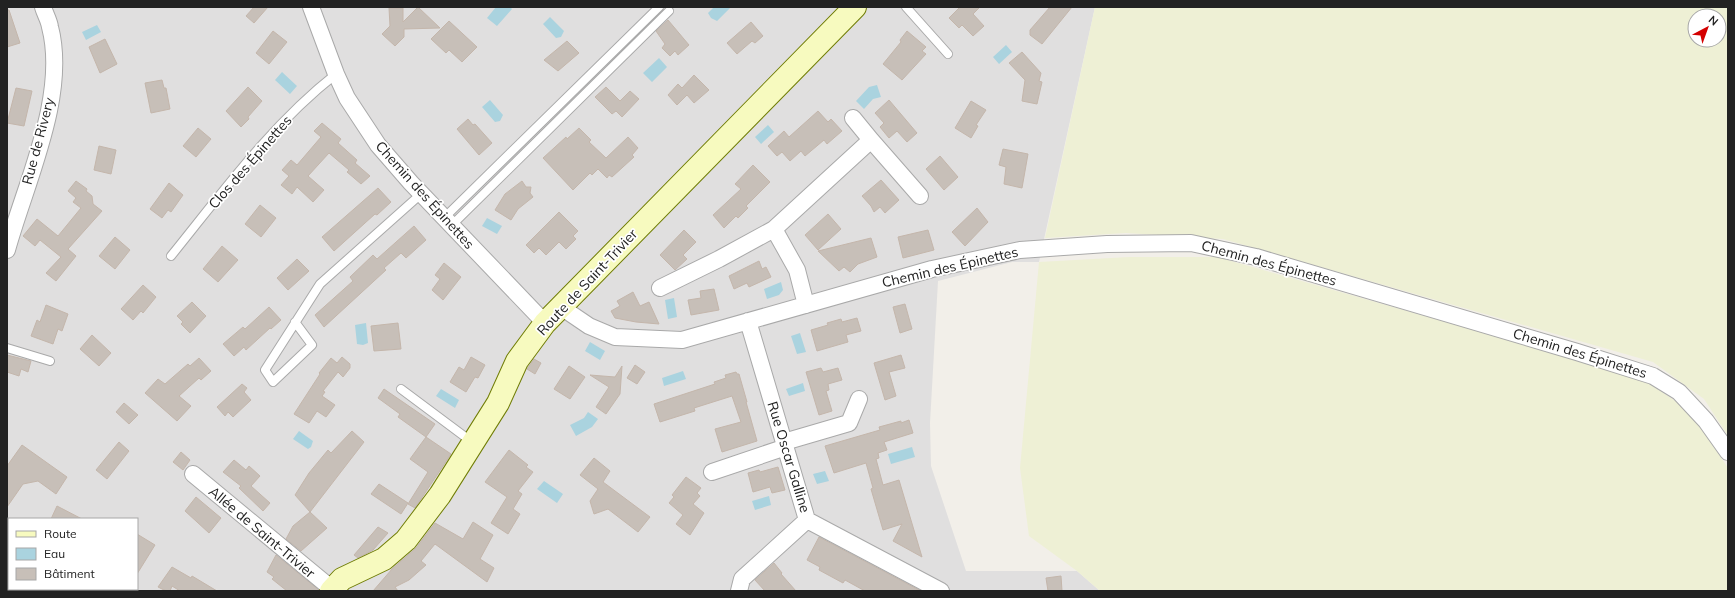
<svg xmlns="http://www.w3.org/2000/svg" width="1735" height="598" font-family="Mulish,sans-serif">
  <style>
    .residential { fill: #e0dfdf; fill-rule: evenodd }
    .farmland { fill: #eef0d5; fill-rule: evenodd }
    .water { fill: #aad3df }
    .building { fill: #c7bfb8; stroke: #c4b6ab }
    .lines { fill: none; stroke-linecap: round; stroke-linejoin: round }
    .lane-casing { stroke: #a9a9a9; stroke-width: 10 }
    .street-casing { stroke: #a9a9a9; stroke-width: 18 }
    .secondary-casing { stroke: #707d05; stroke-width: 24 }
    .lane { stroke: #fff; stroke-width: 8 }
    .street { stroke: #fff; stroke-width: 16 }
    .secondary { stroke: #f7fabf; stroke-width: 22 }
    .labels { text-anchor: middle; stroke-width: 3.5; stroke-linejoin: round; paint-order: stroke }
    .street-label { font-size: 14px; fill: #222; stroke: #fff }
  </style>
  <rect width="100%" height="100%" fill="#f2efe9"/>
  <path class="residential" d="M7,7H1095L1039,262H1012L938,281L930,423L931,466L966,571H1077L1100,591H7ZM9,519H137V589H9Z"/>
  <path class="farmland" d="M1095,7H1728V436L1704,399L1653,362L1223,239L1126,233L1045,238ZM1695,16H1719V40H1695Z
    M1129,257H1217L1640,377L1690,411L1728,468V591H1100L1077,571L1029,536L1020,468L1039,262Z"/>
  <path class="water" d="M496,7H510L512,9L497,26L487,18Z
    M714,7H731L717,21L711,18L708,13Z
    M550,17L564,31L561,37L556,38L543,24Z
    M97,25L101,32L86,40L82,32Z
    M1006,45L1012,52L999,64L993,57Z
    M659,58L667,67L652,82L643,73Z
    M282,72L297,86L290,94L275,80Z
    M877,85L881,97L873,99L864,109L856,101L869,87Z
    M490,100L503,115L500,121L495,122L482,107Z
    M768,125L774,132L761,144L755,137Z
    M487,218L502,226L497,234L482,226Z
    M781,282L783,290L779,295L767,299L764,289Z
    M674,298L677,317L668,319L665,300Z
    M366,323L368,343L363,345L357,344L355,325Z
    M800,333L806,352L797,354L791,336Z
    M590,342L605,351L600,360L585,351Z
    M683,371L686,379L664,386L662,378Z
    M803,383L805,391L789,396L786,389Z
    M441,389L459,400L455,408L436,396Z
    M588,412L598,419L592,427L576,436L570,425L584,418Z
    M299,431L313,441L311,447L308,449L293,439Z
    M912,447L915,457L891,464L888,454Z
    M825,471L829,481L817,484L813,474Z
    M544,481L563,494L557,503L537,489Z
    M769,496L771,505L755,510L752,501Z"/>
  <path class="building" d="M254,7H268L254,23L246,16Z
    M418,7L440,28L404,29V37L395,46L382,34L390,26L389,8H403V22Z
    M960,7H980L973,14L984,26L973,36L962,25L959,28L949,18Z
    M1050,7H1072L1042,44L1030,35V30Z
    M7,10H9L20,43L7,47Z
    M668,20L689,45L678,55L675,51L670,56L662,48L665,44L656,31Z
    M449,21L477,47L462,62L449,50L446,53L431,39Z
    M751,22L763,36L755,43L752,41L737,54L727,43Z
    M273,31L287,42L269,64L256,53Z
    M907,31L926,47L922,51L926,54L902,80L883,64L901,42L900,40Z
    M105,39L117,64L100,73L89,47Z
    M567,41L579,53L558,71L544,60Z
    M1022,52L1041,73L1039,81L1042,82L1037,104L1022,101L1025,80L1009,63Z
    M694,75L709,90L694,103L687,95L677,105L668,95L678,84L682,88Z
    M162,80L164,88H166L170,109L151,113L145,83Z
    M248,87L262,101L248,117L249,119L241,127L226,111Z
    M606,87L620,101L630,91L639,99L622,117L616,111L612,114L595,97Z
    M16,88L32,91L24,126L7,123Z
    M889,100L917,133L907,142L897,131L889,138L880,127L884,123L875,113Z
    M971,101L986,110L976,125L978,126L971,138L955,128Z
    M818,111L828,122L831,119L842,131L827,144L824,140L805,156L801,151L790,161L782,152L777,156L768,146L784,131L789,137Z
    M468,119L473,125L475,124L492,143L479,155L457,129Z
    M322,123L341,139L338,143L357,160L355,163L370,176L361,184L347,172L349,170L329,153L308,176L324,190L313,202L297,187L292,194L281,185L289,176L282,170L291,160L297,165L321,137L314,131Z
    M198,128L211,139L196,157L183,146Z
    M579,128L591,140L589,142L606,158L628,137L638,148L632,155L634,157L612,177L609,175L607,178L598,169L592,175L590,173L573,190L543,158L566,137L567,139Z
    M99,146L116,150L111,174L94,170Z
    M1003,149L1028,154L1022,188L1004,184L1006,167L999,165Z
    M940,156L958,177L944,190L926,169Z
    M753,165L770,182L746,206L748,208L738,218L736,216L724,228L713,215L741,189L735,184Z
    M881,180L899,200L885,213L880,207L874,212L871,206L862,196Z
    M76,181L87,189L86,191L92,196L93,204L102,211L68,249L76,256L56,281L46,273L61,257L40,240L35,246L23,236L37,219L58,236L81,208L73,202L76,198L68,191Z
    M522,181L526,187H531L530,193L533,197L518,209L511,220L495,210L505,194Z
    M169,183L183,195L171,212L168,210L162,218L150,209Z
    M378,188L391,202L377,215L375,214L334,251L322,237Z
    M260,205L276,218L261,237L245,224Z
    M977,208L988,222L965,246L952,232Z
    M559,212L578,231L573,236L576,239L566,249L559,242L546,255L539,248L534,253L526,245Z
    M828,214L841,229L818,250L805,235Z
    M414,226L426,240L406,258L401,253L384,268L386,270L324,327L315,315L353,281L350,277L373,255L377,259Z
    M684,230L696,242L683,255L687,259L675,270L660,255Z
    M928,230L934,250L903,258L898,237Z
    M115,237L130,250L115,269L99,256Z
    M871,238L877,257L858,264L850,272L844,267L839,271L818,251Z
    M222,246L238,260L218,282L203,269Z
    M297,259L309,271L288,290L277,278Z
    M759,261L762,269L766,267L771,277L749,287L747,283L734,289L729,276Z
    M444,263L461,277L443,300L432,290L440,279L435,275Z
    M143,285L156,297L143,313L141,311L133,320L121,309Z
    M714,289L719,310L691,315L688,300L701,298L700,291Z
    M633,292L640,306L649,302L659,324L636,322L615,318L611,311L620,306L617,301Z
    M192,302L206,316L190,333L181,324L183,322L177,316Z
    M905,304L912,329L900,333L893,307Z
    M46,305L68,314L62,331L58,329L53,344L31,336L37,320L40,322Z
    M269,307L281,320L271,329L270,328L246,350L244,347L234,356L223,344L243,327L245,329Z
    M857,318L861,331L846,335L848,342L817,351L811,330L828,325L827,323L841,319L842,322Z
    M398,323L401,349L374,351L371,326Z
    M92,335L111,353L99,366L80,349Z
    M7,355L31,361L28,372L21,369L19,376L7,372Z
    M901,355L905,368L889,372L896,396L885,400L874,363Z
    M342,357L350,364V368L343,377L338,372L323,391L325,392L322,396L335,405L326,417L317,411L309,423L294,414L320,374L319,373L331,358L337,363Z
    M471,357L485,365L478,378L475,377L466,392L450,382L459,367L464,370Z
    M199,358L211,371L201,380L199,378L179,396L191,406L177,421L145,393L158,379L165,384L188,364L190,366Z
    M534,359L541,363L535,374L527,369Z
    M635,365L645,372L637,384L627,378Z
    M569,366L585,377L570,399L554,389Z
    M622,366L620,394L606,414L596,407L609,387L590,375L615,377Z
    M821,368L823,372L838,368L842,380L828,384L829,390L826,391L832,411L819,415L806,372Z
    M736,372L737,374H739L747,402H746L757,441L722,452L715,429L741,422L732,396L694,408L695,411L660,422L654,404L715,384L714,382L726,378L725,375Z
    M242,384L247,388L244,392L251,400L233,417L228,412L225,416L217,407Z
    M384,389L435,424L426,437L398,417L400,414L378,398Z
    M124,403L138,415L129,424L116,412Z
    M909,420L913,433L884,442L887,450L878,453L879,458L876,459L883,485L899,480L922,557L893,541L902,524L883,530L871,489L873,488L866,463L834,473L825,446L880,430L879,427L901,421V423Z
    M352,431L364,442L310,512L327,528L301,551L286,539L293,526L310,512L295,495L309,473L328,450L331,453Z
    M426,437L451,454L415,508L408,504L428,472L410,459Z
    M119,442L129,451L107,479L96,470Z
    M22,445L67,477L56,494L38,481L23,484L7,507V466Z
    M509,450L528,465L526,467L533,472L518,491L522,494L513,509L520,514L508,534L491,523L507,497L485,482Z
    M181,452L190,460L183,470L173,462Z
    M594,458L610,471L603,482L650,517L638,532L608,509L594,514L590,501L598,489L580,475Z
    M234,460L246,470L249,466L260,476L251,486L270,503L263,511L239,488L241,486L223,472Z
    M778,467L785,490L772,493L770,487L753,492L748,473L759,470L760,472Z
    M686,477L701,488L697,493L700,496L693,504L704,513L690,535L676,524L683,515L669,503L674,497L672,495Z
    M379,484L408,503L401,514L371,494Z
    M196,497L221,518L209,533L185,511Z
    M57,506L82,519H51Z
    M473,522L493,535L480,559L494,568L487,582L435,544L421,561L426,565L409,580L395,587L398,591H373L392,569L416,548L435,523L463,539Z
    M378,527L388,533L373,550L358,558L354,555Z
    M137,534L155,545L137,574Z
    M819,537L921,591H865L845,580L843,583L819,570L820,567L807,560Z
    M276,555L319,590V591H287L272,579L274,577L267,572Z
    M774,563L782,573L781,574L796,591H765L755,580Z
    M172,567L191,578L192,576L217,591H180L172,586L170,591H166L158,587Z
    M1061,576L1062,591H1048L1046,578Z"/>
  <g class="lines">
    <g class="lane-casing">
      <path id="lane" d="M906,7L948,54
        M444,218L659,7
        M451,226L669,11
        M171,256C222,193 271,125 336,74
        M295,322L312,345L273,382L265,370L320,284L421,194
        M7,348L50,361
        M401,389L472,442
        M7,531L8,528
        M118,589L121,591"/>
    </g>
    <g class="street-casing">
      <path id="street" d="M311,7L336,74L347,98L378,145L411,183L545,323
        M853,118L871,140
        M7,250C25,184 68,96 50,27C49,20 45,14 43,7
        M660,288L719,259L774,229
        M806,305L797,270L774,229L871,140L920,196
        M561,307L589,326L615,337L682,340L932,269L1020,250L1107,244L1191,243L1256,257L1577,352L1653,376L1679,392L1706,421L1728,452
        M784,442L849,423L859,399
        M712,472L786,447
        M193,474L332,589
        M807,520L941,591
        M7,554L9,555
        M67,589L71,591
        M739,591L742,579L807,520L748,321"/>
    </g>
    <g class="secondary-casing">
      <path id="secondary" d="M331,591L342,579L384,559L406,540L440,495L498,403L517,361L545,323L855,7"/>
    </g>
    <use href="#lane" class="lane"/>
    <use href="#street" class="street"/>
    <use href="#secondary" class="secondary"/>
  </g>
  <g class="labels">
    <g class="street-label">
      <text transform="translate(38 141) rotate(-75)" y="5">Rue de Rivery</text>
      <text transform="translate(250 162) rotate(-49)" y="5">Clos des Épinettes</text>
      <text transform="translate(425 195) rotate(48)" y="5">Chemin des Épinettes</text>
      <text transform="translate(1269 263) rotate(15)" y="5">Chemin des Épinettes</text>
      <text transform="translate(950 267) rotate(-13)" y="5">Chemin des Épinettes</text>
      <text transform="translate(587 282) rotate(-47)" y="5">Route de Saint-Trivier</text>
      <text transform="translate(1580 353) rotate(17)" y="5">Chemin des Épinettes</text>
      <text transform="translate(789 457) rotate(73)" y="5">Rue Oscar Galline</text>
      <text transform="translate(262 532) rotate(40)" y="5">Allée de Saint-Trivier</text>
    </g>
  </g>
  <rect width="1735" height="598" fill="none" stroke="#222222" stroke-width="16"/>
  <rect x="8" y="518" width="130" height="72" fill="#ffffff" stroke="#a7a7a7"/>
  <rect x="16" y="531" width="20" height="6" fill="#f7fabf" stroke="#a7a7a7"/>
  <text x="44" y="538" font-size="12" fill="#222222">Route</text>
  <rect x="16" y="548" width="20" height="12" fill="#aad3df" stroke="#a7a7a7"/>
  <text x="44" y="558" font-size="12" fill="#222222">Eau</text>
  <rect x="16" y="568" width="20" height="12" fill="#c7bfb8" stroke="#a7a7a7"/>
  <text x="44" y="578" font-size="12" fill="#222222">Bâtiment</text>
  <g transform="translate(1707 28) rotate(41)"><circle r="19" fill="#ffffff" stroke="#a7a7a7"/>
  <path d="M0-3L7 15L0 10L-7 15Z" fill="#d40000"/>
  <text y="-6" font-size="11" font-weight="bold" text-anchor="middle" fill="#222222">N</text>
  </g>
</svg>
